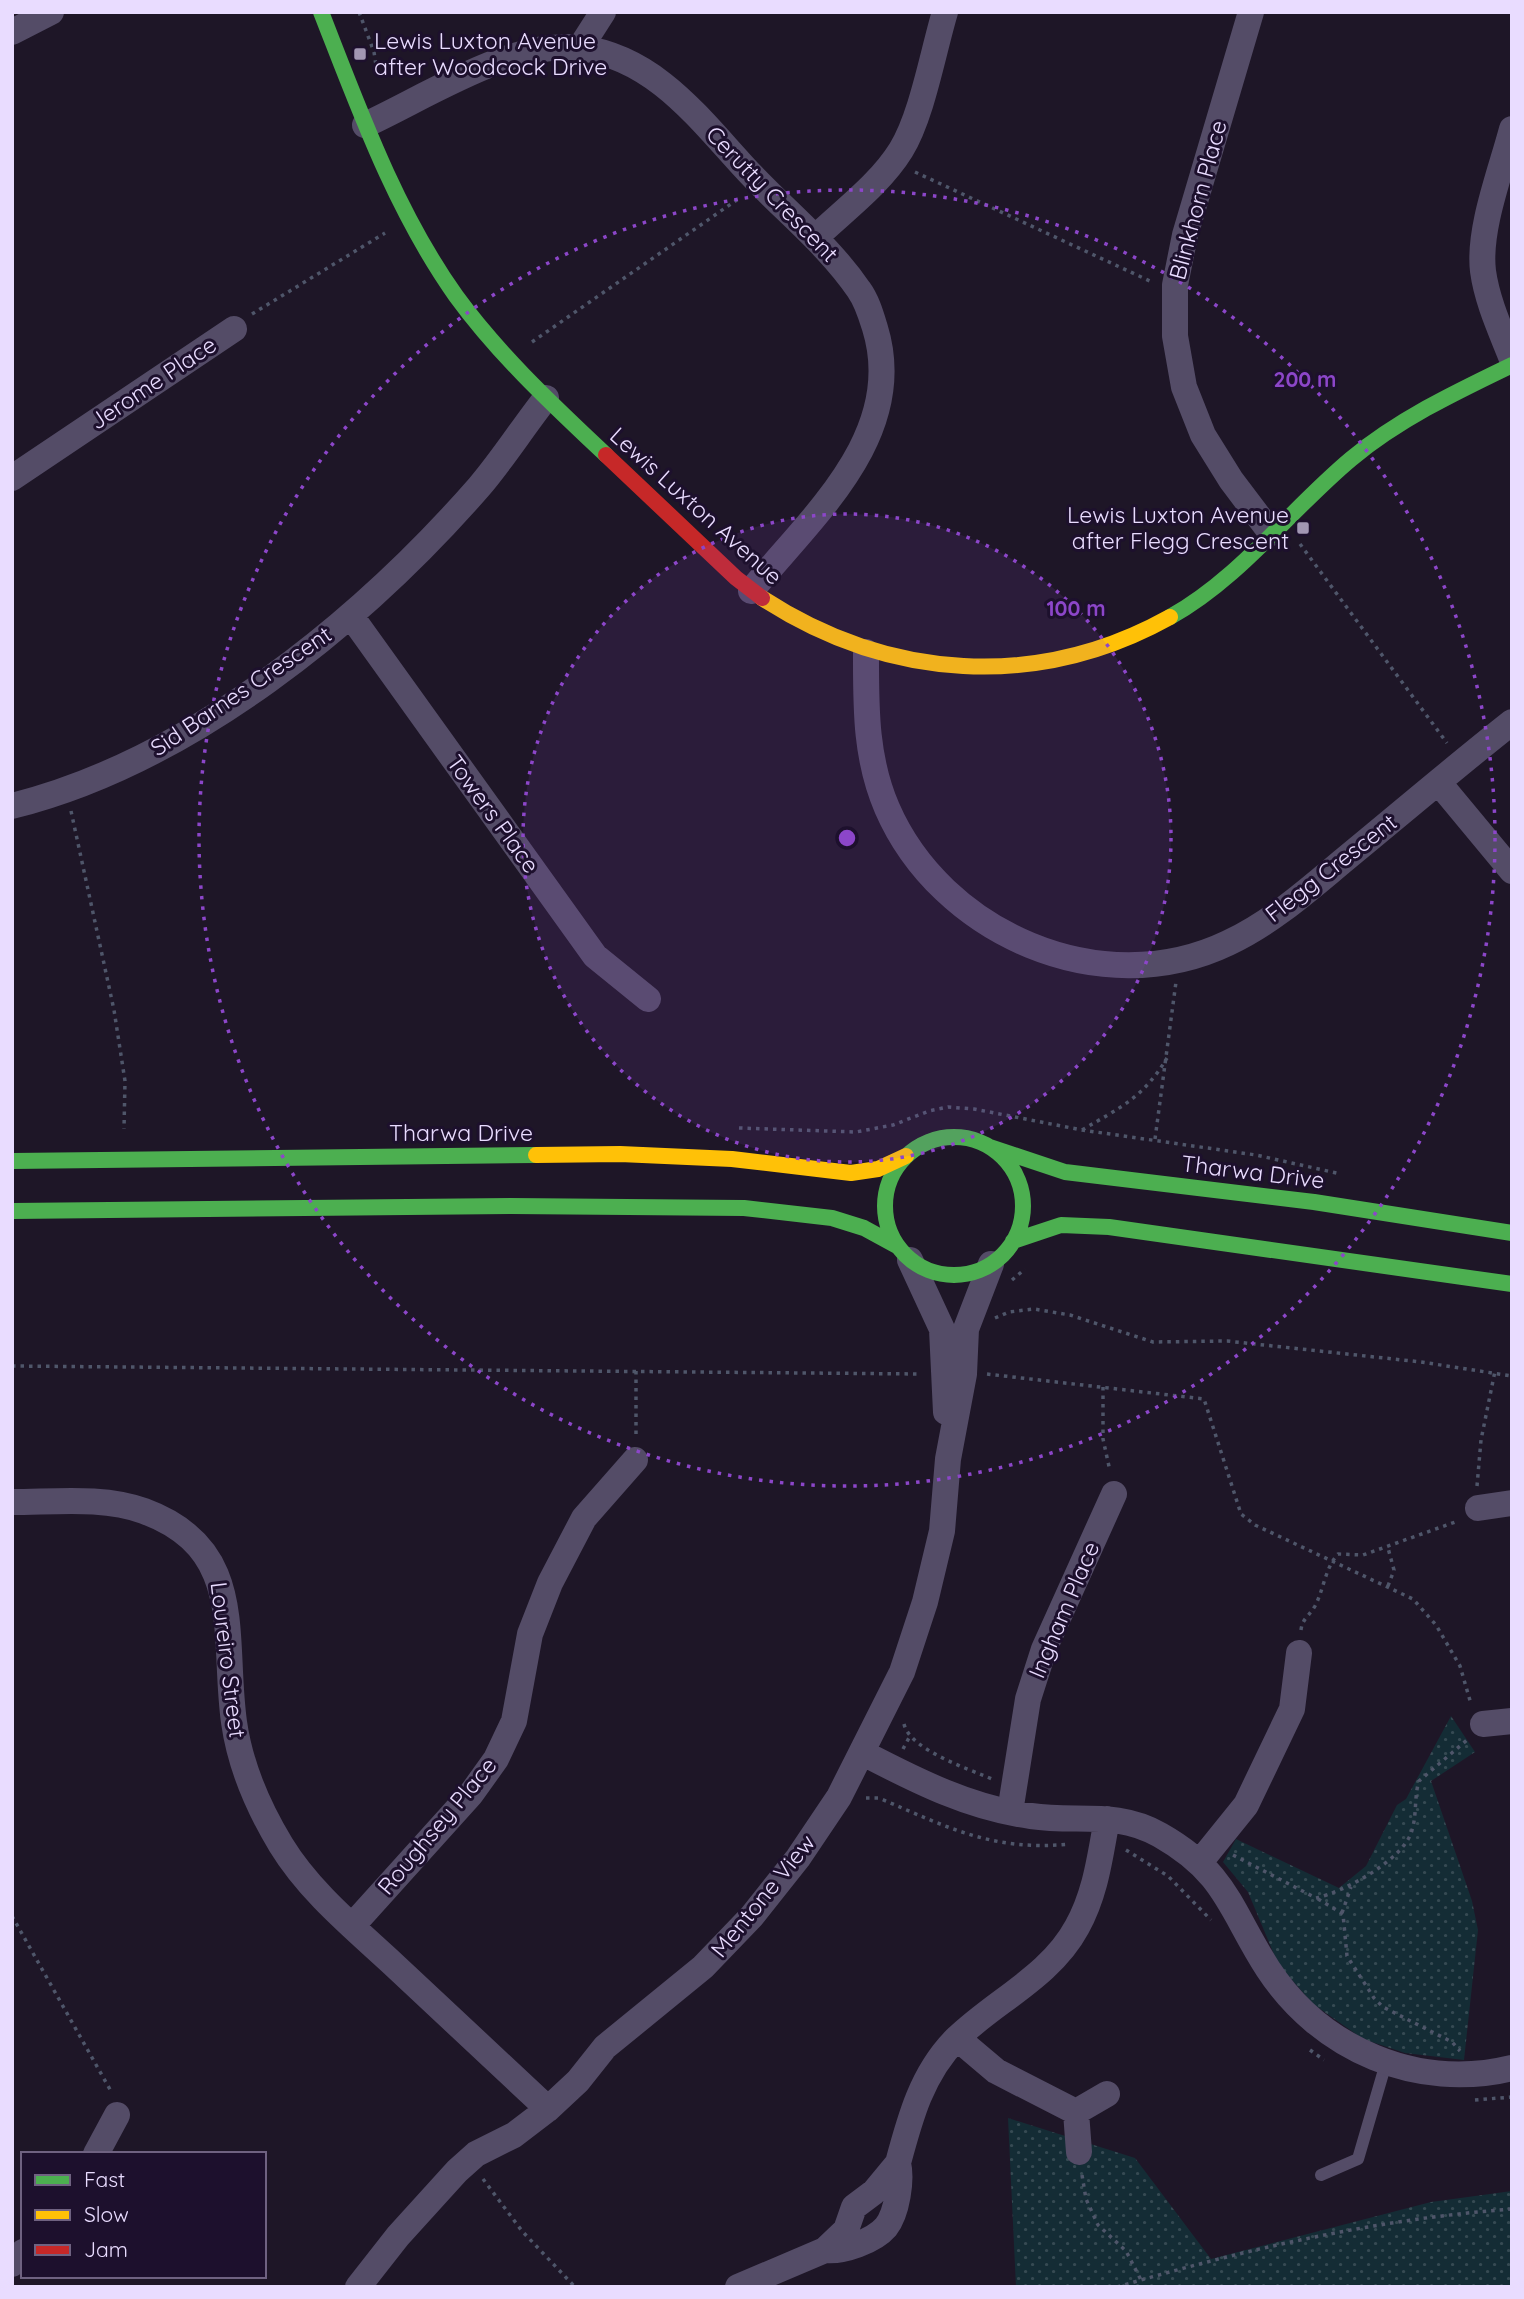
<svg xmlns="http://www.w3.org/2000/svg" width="1524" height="2299" font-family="Quicksand,sans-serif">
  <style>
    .grass { fill: url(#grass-dots) }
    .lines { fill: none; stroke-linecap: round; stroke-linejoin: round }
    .path { stroke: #4f566a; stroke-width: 3.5; stroke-dasharray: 3.5 5; stroke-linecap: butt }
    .lane { stroke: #544c67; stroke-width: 12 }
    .street { stroke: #544c67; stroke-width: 26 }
    .fast { stroke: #4caf50; stroke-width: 16 }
    .slow { stroke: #ffc107; stroke-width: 16 }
    .jam { stroke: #c62828; stroke-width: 16 }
    .ring { fill: none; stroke: #8c46c9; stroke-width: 3.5; stroke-dasharray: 3.5 7 }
    .poi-dot { fill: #a297b3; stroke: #1d102d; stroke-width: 2.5 }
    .labels { text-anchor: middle; stroke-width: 6; stroke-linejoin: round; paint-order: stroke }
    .poi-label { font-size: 23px; fill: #e9dcff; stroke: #1d102d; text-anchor: start }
    .street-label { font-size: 23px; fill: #e9dcff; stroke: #1d102d }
    .centre { fill: #8c46c9; stroke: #1d102d; stroke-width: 3.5 }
    .ring-label { font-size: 21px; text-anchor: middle; font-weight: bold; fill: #8c46c9; stroke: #1d102d; stroke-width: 6; stroke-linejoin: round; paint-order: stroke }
  </style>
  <defs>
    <pattern id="grass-dots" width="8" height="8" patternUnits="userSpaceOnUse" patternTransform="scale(1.75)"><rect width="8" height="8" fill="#142c35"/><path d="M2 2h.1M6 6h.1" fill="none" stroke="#364a53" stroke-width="1.8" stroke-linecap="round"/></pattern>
  </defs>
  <rect width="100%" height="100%" fill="#1e1627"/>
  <path class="grass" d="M1451,1716L1475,1752L1431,1781L1472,1901L1478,1930L1464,2060L1405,2053L1363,2039L1313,2004L1278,1964L1248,1892L1223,1862L1236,1839L1339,1888L1366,1866L1397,1805L1406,1799Z
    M1008,2118L1135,2158L1211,2259L1431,2202L1512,2191V2287H1016Z"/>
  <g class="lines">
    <path class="path" d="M359,12L374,52L377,72
      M915,172L1152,282
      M252,314L385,233
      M532,342L741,197
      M1300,544L1447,743
      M71,811L114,1010L125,1081L124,1129
      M739,1128L856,1132L893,1125L929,1111L948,1107L974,1109L1082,1130L1256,1155L1341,1174
      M1082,1130C1121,1107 1143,1098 1167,1058
      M1155,1139L1176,982
      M1012,1280L1025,1269
      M995,1318L1009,1312L1034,1309L1070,1315L1153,1342L1227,1341L1421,1362L1512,1376
      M12,1366L920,1374
      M636,1371V1436
      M987,1374L1204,1399L1241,1514L1255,1525L1413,1599L1436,1625L1460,1666L1471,1704
      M1103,1387V1439L1110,1471
      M1477,1486L1481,1440L1495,1371
      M1388,1586L1394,1570L1388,1548
      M1301,1630C1302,1619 1310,1615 1315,1606C1324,1589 1325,1568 1338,1554L1363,1555L1458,1521
      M904,1724C910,1750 969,1769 992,1779
      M903,1749L910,1736
      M866,1798H879C947,1827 993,1852 1070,1844
      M1126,1850L1168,1876L1211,1920
      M1233,1855L1316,1898C1344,1892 1405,1859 1412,1830C1417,1814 1414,1797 1419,1781L1467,1740
      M1318,1899L1343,1914L1347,1956L1374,1998L1383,2007L1452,2042L1460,2051
      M1342,1913L1351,1887
      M12,1916L112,2093
      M1310,2050L1324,2060
      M1475,2100L1512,2097
      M1082,2175L1086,2199L1098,2225L1126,2251L1141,2280
      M483,2179L522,2231L575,2287
      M1117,2287C1246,2249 1377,2219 1512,2209"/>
    <path class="lane" d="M1321,2175L1358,2159L1386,2063"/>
    <path class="street" d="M1251,12L1185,235L1175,285V336L1184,387L1203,435L1231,480L1271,533
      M12,32L51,12
      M580,48L603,12
      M365,125C426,97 514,39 581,48C654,58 697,116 743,166C781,208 827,243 859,290C867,301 871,315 875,328C908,435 811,517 751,591
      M1512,129C1501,171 1478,229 1483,271C1487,301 1501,331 1512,359
      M815,238C843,211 880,184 901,150C922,116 933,52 945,12
      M12,478L234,329
      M351,616L595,956L648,999
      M866,652C866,706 865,757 887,808C941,933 1101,1004 1228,943C1271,923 1308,890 1344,860C1400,814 1455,767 1512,722
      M1439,783L1512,871
      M12,806C189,762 361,622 479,487C503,459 523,427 546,398
      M910,1260L942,1329L946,1412
      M12,1502C54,1502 104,1496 144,1511C247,1549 222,1635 234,1722C240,1765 258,1807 281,1845C309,1891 353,1927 393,1964C444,2012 496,2060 548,2109
      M1478,1508L1512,1503
      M1483,1724L1512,1721
      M863,1753C917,1781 970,1808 1031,1816C1077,1823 1116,1810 1160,1835C1227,1873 1230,1910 1268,1969C1321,2050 1418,2091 1512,2068
      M1010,1812L1028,1699L1044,1649L1114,1494
      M1200,1862L1246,1805L1292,1709L1299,1653
      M352,1926L471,1794L496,1759L514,1721L530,1634L550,1583L584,1518L635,1460
      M957,2038L996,2071L1076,2112
      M1079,2152L1076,2112L1107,2094
      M96,2154L117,2115
      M825,2250L846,2230L854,2207L874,2192L898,2163
      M12,2264L23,2252
      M358,2287L398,2236L457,2171L476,2154L514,2135L548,2109L578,2081L605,2047L703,1967L752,1916L798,1858L839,1797L902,1672L925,1602L942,1531L948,1459L964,1374L966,1329L991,1264
      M738,2287L825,2250C843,2252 874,2241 886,2227C897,2213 902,2180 898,2163C910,2118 922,2073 956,2039C996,2000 1050,1977 1077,1927C1096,1893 1100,1856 1107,1819"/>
    <path class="fast" d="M321,12C359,109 395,210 456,296C499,355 553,405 606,455
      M1170,617C1240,578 1290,510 1351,459C1399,419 1456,392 1512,365
      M885 1206a69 69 0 1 1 138 0a69 69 0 1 1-138 0Z
      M990,1147L1065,1172L1314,1202L1512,1233
      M12,1161L536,1155
      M12,1211L511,1206L744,1208L832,1218L864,1228L897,1246
      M1013,1241L1061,1225L1109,1227L1512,1284"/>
    <path class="slow" d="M762,598C888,680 1037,691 1170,617
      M536,1155L620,1154L732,1159L851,1173L878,1169L906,1156"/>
    <path class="jam" d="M606,455L736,578L762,598"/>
  </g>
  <circle cx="847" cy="838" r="324" fill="#8c46c9" fill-opacity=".12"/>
  <g class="ring">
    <circle cx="847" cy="838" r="324"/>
    <circle cx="847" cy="838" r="648"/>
  </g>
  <g class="poi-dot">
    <rect x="353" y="47" width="14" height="14" rx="3.5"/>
    <rect x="1296" y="521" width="14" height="14" rx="3.5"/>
  </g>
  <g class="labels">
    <g class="poi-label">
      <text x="374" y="49">Lewis Luxton Avenue<tspan x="374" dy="26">after Woodcock Drive</tspan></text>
      <text x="1289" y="523" text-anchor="end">Lewis Luxton Avenue<tspan x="1289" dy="26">after Flegg Crescent</tspan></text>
    </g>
    <g class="street-label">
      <text transform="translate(772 194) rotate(46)" y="8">Cerutty Crescent</text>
      <text transform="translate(1198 200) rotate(-75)" y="8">Blinkhorn Place</text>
      <text transform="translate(153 383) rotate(-34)" y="8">Jerome Place</text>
      <text transform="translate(696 506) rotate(42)" y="8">Lewis Luxton Avenue</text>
      <text transform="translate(241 691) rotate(-34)" y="8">Sid Barnes Crescent</text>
      <text transform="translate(493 814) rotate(54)" y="8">Towers Place</text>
      <text transform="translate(1331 868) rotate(-38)" y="8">Flegg Crescent</text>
      <text x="461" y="1141">Tharwa Drive</text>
      <text transform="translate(1253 1172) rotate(7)" y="8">Tharwa Drive</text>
      <text transform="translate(1064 1610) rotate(-67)" y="8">Ingham Place</text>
      <text transform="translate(228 1660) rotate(83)" y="8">Loureiro Street</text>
      <text transform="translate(437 1826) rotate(-50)" y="8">Roughsey Place</text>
      <text transform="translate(763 1896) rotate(-51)" y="8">Mentone View</text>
    </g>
  </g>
  <circle cx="847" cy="838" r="10" class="centre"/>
  <g class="ring-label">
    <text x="1305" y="387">200 m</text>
    <text x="1076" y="616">100 m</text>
  </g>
  <rect width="1524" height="2299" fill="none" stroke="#e9dcff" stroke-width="28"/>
  <rect x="21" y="2152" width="245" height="126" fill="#1d102d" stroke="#6f6281" stroke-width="2"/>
  <rect x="35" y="2175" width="35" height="10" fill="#4caf50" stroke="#6f6281" stroke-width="2"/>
  <text x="84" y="2187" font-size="21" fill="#e9dcff">Fast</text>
  <rect x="35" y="2210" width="35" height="10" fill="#ffc107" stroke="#6f6281" stroke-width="2"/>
  <text x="84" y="2222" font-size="21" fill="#e9dcff">Slow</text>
  <rect x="35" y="2245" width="35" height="10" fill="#c62828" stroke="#6f6281" stroke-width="2"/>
  <text x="84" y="2257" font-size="21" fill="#e9dcff">Jam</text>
</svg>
